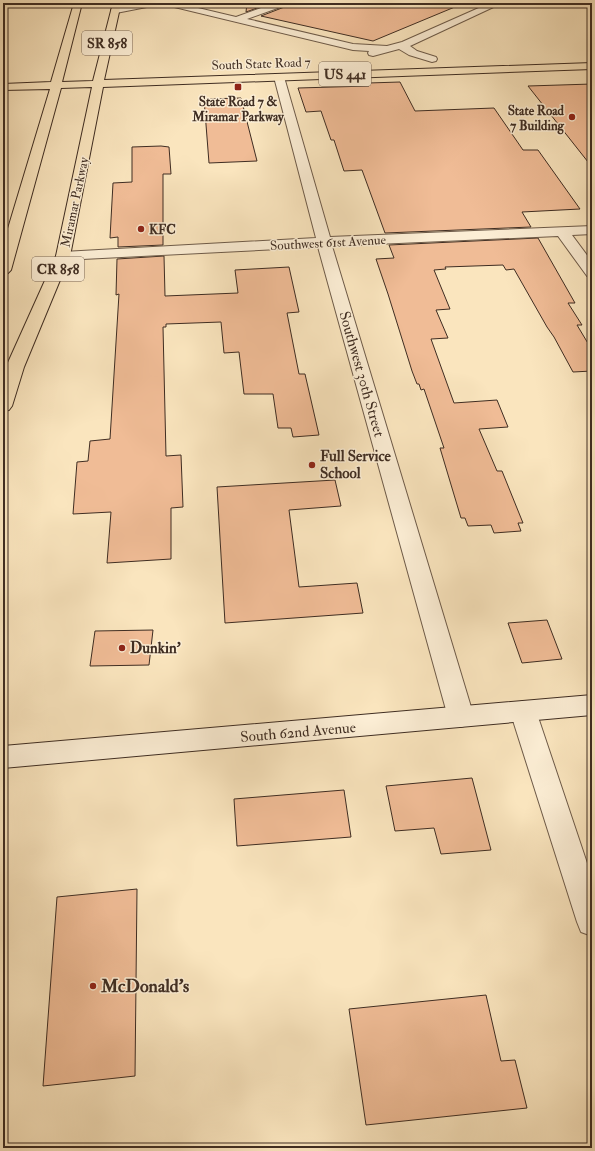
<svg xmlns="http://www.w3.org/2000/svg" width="595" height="1151" font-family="'IM FELL Double Pica',serif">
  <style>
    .building { fill: #f0bc96; stroke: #3f2d22 }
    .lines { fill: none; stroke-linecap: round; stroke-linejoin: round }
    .street-casing { stroke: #6e5b49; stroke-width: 2 }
    .secondary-casing { stroke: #3f2d22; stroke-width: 2 }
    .primary-casing { stroke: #3f2d22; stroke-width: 2 }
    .street { fill: #fceed5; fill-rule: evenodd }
    .secondary { fill: #fceed5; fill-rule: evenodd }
    .primary { fill: #fae5be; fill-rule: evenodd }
    .poi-dot { fill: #8f2418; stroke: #fceed5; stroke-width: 1.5 }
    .labels { text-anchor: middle; stroke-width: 3; stroke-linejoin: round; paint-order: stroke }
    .far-street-label { font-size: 13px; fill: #3f2d22; stroke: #fceed5 }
    .far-poi-label { font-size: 13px; font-weight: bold; fill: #3f2d22; stroke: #fceed5 }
    .shield { fill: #fceed5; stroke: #786758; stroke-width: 1 }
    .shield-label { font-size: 14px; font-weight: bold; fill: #3f2d22 }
    .street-label { font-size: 15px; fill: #3f2d22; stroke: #fceed5 }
    .poi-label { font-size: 15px; font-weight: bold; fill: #3f2d22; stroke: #fceed5; text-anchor: start }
    .near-poi-label { font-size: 18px; font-weight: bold; fill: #3f2d22; stroke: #fceed5; text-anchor: start }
  </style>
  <rect width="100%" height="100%" fill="#fae5be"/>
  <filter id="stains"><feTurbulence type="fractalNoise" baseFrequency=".005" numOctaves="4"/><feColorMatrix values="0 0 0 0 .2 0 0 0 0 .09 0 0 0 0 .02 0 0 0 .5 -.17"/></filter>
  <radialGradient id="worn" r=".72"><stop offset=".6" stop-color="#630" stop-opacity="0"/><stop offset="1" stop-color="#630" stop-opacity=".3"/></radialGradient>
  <path class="building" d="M247,3H271L246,12Z
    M288,3H462V4L373,41L261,16L287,6Z
    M400,82L415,111L494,108L523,150H538L580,209L522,212L531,227L385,233L362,170L344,171L334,140H331L321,111L306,112L298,88L369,86L368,83Z
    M592,84V167L528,86Z
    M241,98L257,161L209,163L204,99Z
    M161,146L169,147L171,174H163V245L118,247V237L110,238L113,183L132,182V147Z
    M538,238L575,303H568L582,325H577L592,350V371L573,372L554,337L547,327L514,269L506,270L503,265L445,267L446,269L434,270L450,309L436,310L448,338L431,339L454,403L497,400L508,427L479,429L497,471H502L523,523H518L521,531L494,533L491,525L468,526L465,518H461L440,448H444L424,389L421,390L419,384H417L412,371L388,294L376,259L394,258L389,245Z
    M164,256L165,296L238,293L235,270L289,267L299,312L287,313L299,374H305L319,435L293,437L291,428H278L273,394H244L239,352L224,353L221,322L166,324V327H163L166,456L181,455L183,507L171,508V559L107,563L111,512L73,514L77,462L88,461L90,441L110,439L119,294L116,295L117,259Z
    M335,480L341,506L289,510L299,587L357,583L363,613L225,623L217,487Z
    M547,620L562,659L522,663L508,623Z
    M153,630L149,665L90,666L95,631Z
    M472,778L491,850L441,854L434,828L395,831L386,786Z
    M344,790L351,837L237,846L234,799Z
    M137,889L135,1076L43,1086L57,897Z
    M486,995L501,1061L515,1060L527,1108L366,1125L349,1009Z"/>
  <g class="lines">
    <g class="street-casing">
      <path id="street" d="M142,3H177L236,17L275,3H287L286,5L247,19L353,44L387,46L402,42L490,3H502L410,46L417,51L436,57L437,59L436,61L432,62L409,55L399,49L373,56L369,55L368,53L369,51L353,50L162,4L116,13L111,10L116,7Z
        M279,74L284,77L330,237L592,226V234L572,235L592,262V278L587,276L558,236L332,246L474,717L470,724L461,727L452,724L448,717L318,247L63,260L58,259L56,256L58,253L63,252L316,238L274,77Z
        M523,701L532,704L536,711L592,878V936L581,932L577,922L510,711L514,704Z"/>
    </g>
    <g class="secondary-casing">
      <path id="secondary" d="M592,695V715L3,768V746Z"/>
    </g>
    <g class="primary-casing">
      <path id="primary" d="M74,3H82L62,82L93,81L113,3H121L104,80L592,63V69L103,87L70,256L24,367L12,406L9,410L3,411V378L6,367L56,256L92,87L61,88L11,270L8,273L3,275V245L50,89L3,90V84L51,82Z"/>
    </g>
    <use href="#street" class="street"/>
    <use href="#secondary" class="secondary"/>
    <use href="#primary" class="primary"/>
  </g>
  <g class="poi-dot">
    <rect x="234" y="83" width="8" height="8" rx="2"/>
    <circle cx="572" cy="117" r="4"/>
    <circle cx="141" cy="229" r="4"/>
    <circle cx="312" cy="465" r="4"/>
    <circle cx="122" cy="648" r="4"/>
    <circle cx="93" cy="986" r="4"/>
  </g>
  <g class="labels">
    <g class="far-street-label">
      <text transform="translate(261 63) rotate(-2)" y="5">South State Road 7</text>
      <text transform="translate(74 202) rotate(-78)" y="5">Miramar Parkway</text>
      <text transform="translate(328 242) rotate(-3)" y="5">Southwest 61st Avenue</text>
    </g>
    <g class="far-poi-label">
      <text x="238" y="106">State Road 7 &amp;<tspan x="238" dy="15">Miramar Parkway</tspan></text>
      <text x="564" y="115" text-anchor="end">State Road<tspan x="564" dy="15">7 Building</tspan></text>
      <text x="149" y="234" text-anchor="start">KFC</text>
    </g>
    <g class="shield">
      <rect x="82" y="31" width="50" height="24" rx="3"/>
      <rect x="319" y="62" width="52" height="24" rx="3"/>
      <rect x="32" y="257" width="52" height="24" rx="3"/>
    </g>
    <g class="shield-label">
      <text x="107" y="48">SR 858</text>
      <text x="345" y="79">US 441</text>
      <text x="58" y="274">CR 858</text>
    </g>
    <g class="street-label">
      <text transform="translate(362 374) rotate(74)" y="5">Southwest 30th Street</text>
      <text transform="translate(298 732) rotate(-5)" y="5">South 62nd Avenue</text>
    </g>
    <g class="poi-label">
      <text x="320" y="461">Full Service<tspan x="320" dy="17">School</tspan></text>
      <text x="130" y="653">Dunkin'</text>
    </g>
    <g class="near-poi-label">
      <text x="101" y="992">McDonald's</text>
    </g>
  </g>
  <rect width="595" height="1151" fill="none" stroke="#fae5be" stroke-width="16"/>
  <rect x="4" y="4" width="587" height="1143" fill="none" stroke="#3f2d22" stroke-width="2"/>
  <rect x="8" y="8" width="579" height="1135" fill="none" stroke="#3f2d22"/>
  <rect width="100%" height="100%" filter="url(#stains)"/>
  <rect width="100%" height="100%" fill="url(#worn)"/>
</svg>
